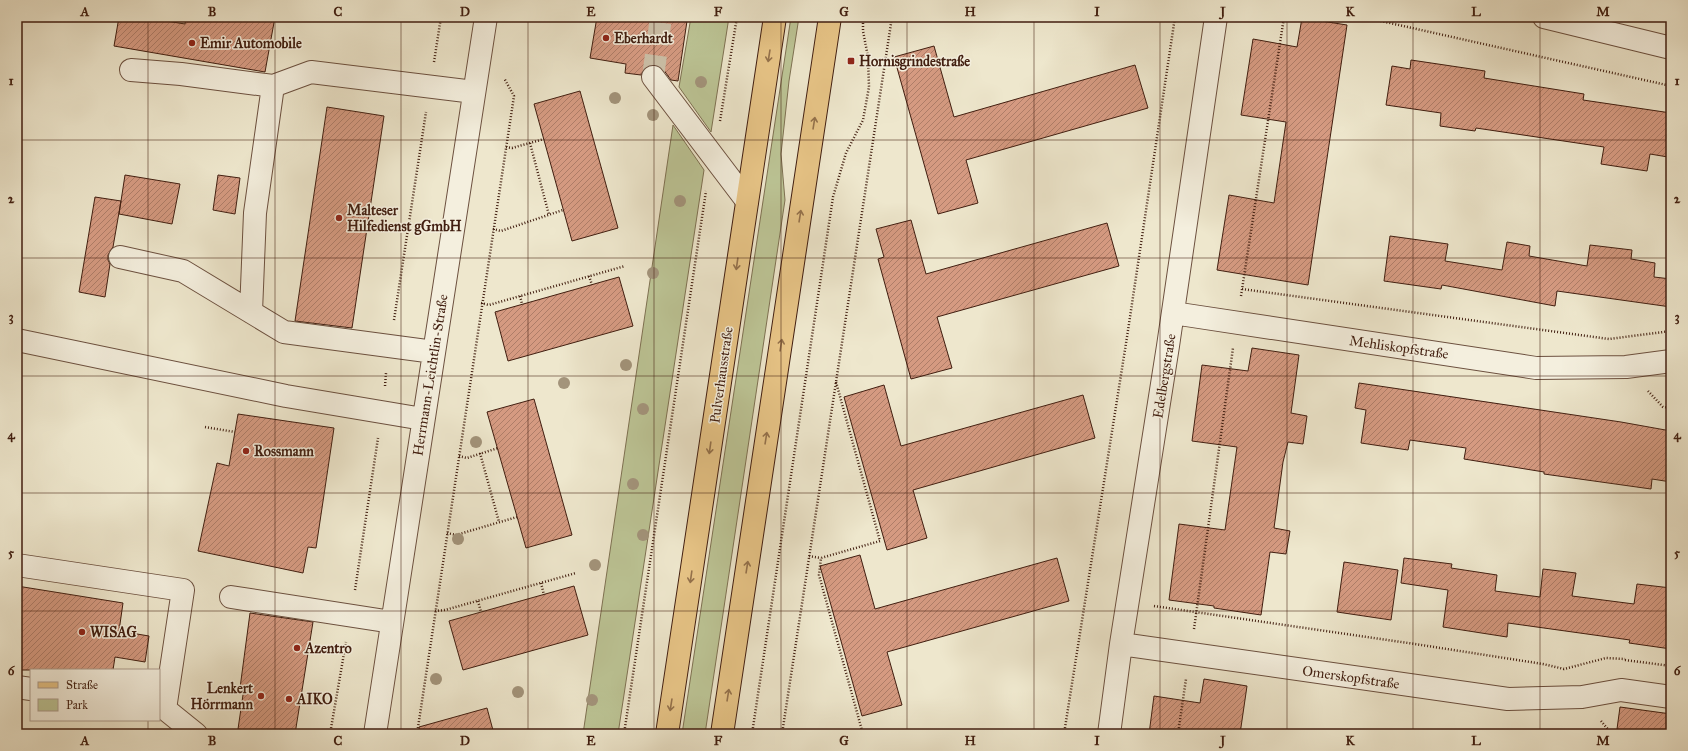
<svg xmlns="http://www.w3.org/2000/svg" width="1688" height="751" font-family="'IM FELL Great Primer',serif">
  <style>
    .green { fill: #bcc495; stroke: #7e7152 }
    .building { fill: url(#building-hatch); stroke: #411e10 }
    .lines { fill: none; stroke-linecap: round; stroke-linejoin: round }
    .minor-tunnel { stroke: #cbbfa7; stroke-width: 22; stroke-dasharray: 22 11; stroke-linecap: butt }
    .minor-casing { stroke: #6c503f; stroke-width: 24 }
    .major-casing { stroke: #411e10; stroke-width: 24 }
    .path { stroke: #411e10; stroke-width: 2.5; stroke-dasharray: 1 2; stroke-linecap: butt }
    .minor { stroke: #f4efde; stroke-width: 22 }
    .major { stroke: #e7c486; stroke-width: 22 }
    .tree { fill: #a3947b }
    .oneway { stroke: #94714b }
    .grid { fill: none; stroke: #411e10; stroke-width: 1; stroke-opacity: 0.55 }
    .poi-dot { fill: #8f2418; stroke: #f4efde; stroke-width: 1.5 }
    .labels { text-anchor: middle; stroke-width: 3; stroke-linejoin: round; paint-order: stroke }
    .poi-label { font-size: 14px; font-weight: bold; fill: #411e10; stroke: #f4efde; text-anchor: start }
    .street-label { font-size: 14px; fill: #411e10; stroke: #f4efde }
    .neatline { fill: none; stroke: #411e10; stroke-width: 1.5 }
    .grid-label { font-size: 13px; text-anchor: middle; font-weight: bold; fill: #411e10 }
  </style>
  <defs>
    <pattern id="building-hatch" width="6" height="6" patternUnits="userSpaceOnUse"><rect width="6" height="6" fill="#d59a81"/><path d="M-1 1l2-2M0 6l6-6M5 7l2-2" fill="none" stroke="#ae7d68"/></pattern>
  </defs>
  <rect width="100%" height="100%" fill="#eee7cd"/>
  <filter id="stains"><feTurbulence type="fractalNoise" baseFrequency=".005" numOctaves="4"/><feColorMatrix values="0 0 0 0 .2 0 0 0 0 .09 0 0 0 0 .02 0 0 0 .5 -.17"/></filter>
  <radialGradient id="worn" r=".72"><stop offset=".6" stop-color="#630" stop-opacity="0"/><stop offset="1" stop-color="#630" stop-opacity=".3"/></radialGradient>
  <path class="green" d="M691,17H729L711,132L679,87Z
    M791,17H799L789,81L781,154L785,200L705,734H682Z
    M673,125L704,170L618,734H583Z"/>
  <path class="building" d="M119,17H142L185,24L186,17H275L265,72L114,46Z
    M597,17H660L687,21L678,81L671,80L663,69L657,65H652L646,67L641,75L625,73L626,64L590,58Z
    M1302,18L1347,25L1308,285L1217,270L1229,195L1274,203L1286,122L1241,115L1253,39L1297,47Z
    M934,46L954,117L1135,65L1148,108L966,160L978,203L938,214L894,57Z
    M1411,60L1485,71L1484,78L1584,94L1583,100L1671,113V138L1668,157L1650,154L1647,171L1601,164L1604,147L1476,128L1475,131L1440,126L1441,113L1386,105L1392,66L1410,69Z
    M580,91L618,228L572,241L534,104Z
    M327,107L384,116L352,328L295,321Z
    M125,175L180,184L172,224L119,214Z
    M218,175L240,178L235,214L213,210Z
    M95,197L121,201L113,247L108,255V260L110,264L105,297L79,292Z
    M911,220L926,274L1107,223L1119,266L937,317L952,368L911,379L878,259L884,257L876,229Z
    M1390,236L1448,244L1445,261L1502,270L1507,242L1530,246L1529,256L1587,266L1590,245L1632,250L1631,259L1655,263L1654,277L1671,279V307L1557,291L1555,306L1442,285L1441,289L1384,281Z
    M619,277L633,326L508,361L495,312Z
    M1252,348L1299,355L1291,413L1307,416L1303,444L1288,442L1283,462L1274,528L1290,531L1286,554L1270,552L1261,615L1214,608V606L1169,600L1179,524L1225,530L1237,447L1192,441L1202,365L1248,371Z
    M1359,383L1621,422L1671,431V482L1652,479L1651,489L1544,474V472L1464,459L1466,448L1410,440L1408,450L1361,443L1366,410L1355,408Z
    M884,385L901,446L1083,395L1095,438L913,490L927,538L887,550L844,397Z
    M534,399L572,535L526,548L487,412Z
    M238,414L334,428L316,548L308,547L303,573L198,551L217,463L229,466Z
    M860,555L875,609L1057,558L1069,601L887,652L902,705L862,716L820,566Z
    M1404,558L1452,564L1451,568L1497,575L1495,591L1540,597L1543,569L1576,573L1572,596L1634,604L1637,584L1671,588V649L1629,643L1630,640L1508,623L1507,637L1443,627L1448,590L1401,583Z
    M1344,562L1398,570L1391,620L1337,612Z
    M17,586L123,603L119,631L149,636L145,662L115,657L113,670H17Z
    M574,586L588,635L463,670L449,621Z
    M250,613L313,622L295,734H267L238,729L244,688H240Z
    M1204,679L1247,686L1240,734H1149L1154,696L1200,703Z
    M1620,707L1671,714V734H1648L1617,729Z
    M487,708L494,734H420L419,727Z"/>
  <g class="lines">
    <path class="minor-tunnel" d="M653,77L661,17"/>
    <g class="minor-casing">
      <path id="minor" d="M1544,17L1671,48
        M131,70L181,74L273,86
        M653,77L747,201
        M120,257L183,271L284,332L434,352
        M251,312L255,213L273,86L311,72L474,92
        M1173,313L1536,368L1626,367L1671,361
        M17,340L286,396L423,419
        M17,565L183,590L165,709
        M231,597L392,622
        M1121,644L1508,699L1582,697L1621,690L1671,697
        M17,687L31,689
        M159,708L165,709L196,734
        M375,734L486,17
        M1109,734L1121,644L1168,346L1216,17"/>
    </g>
    <g class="major-casing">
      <path id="major" d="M667,734L775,17
        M722,734L830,17"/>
    </g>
    <path class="path" d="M1363,17L1671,86
      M434,62L441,17
      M720,121L737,17
      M530,143L549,215
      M506,147L512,148L544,139
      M493,229L501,231L563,210
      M589,276L592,285
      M1242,289L1609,339L1671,331
      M520,296L522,304
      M1241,296L1284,17
      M481,303L489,305L625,266
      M394,320L426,112
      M836,382L880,541L821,558L819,575L863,734
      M385,386L386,373
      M1648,391L1663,407L1671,408
      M205,427L235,432
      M480,453L499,522
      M459,456L467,458L498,448
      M447,533L456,535L517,517
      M809,556L821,558
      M541,583L544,595
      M355,590L378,438
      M478,601L481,612
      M1154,606L1415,644L1543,664L1564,669L1606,658L1625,659
      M435,611L445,610L576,573
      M1194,629L1233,348
      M1625,660L1671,666
      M1601,721L1611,733L1617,734
      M330,734L346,642
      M417,734L514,96L504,78
      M624,734L706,191
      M752,734L833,197L846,153L863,120L869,87L868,57L863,31V17
      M782,734L892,17
      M1064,734L1127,337L1175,17
      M1178,734L1186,679"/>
    <use href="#minor" class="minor"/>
    <use href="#major" class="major"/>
  </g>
  <g class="tree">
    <circle cx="701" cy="82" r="6"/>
    <circle cx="615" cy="98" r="6"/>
    <circle cx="653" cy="115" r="6"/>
    <circle cx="680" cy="201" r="6"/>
    <circle cx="653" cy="273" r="6"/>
    <circle cx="626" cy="365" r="6"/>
    <circle cx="564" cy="383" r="6"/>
    <circle cx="643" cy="409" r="6"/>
    <circle cx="476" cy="442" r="6"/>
    <circle cx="633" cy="484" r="6"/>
    <circle cx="643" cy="535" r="6"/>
    <circle cx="458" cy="539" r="6"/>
    <circle cx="595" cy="565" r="6"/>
    <circle cx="436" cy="679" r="6"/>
    <circle cx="518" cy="692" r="6"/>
    <circle cx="592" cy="700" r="6"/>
  </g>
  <defs><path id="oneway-shaft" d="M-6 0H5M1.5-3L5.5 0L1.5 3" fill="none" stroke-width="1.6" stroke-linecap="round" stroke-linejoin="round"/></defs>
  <g class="oneway">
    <use href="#oneway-shaft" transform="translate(769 56) rotate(99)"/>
    <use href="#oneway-shaft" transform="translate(814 123) rotate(-81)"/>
    <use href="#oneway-shaft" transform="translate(800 216) rotate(-81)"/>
    <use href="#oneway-shaft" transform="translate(737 264) rotate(98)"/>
    <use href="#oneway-shaft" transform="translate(781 345) rotate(-81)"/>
    <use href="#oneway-shaft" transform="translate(766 438) rotate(-81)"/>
    <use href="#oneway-shaft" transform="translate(710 448) rotate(98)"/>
    <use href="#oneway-shaft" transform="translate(747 567) rotate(-81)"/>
    <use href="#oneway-shaft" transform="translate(691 577) rotate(98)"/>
    <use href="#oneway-shaft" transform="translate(728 695) rotate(-81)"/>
    <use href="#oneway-shaft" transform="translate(671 705) rotate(99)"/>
  </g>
  <path class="grid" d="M148,17V670M275,17V734M401,17V734M528,17V734M654,17V734M781,17V734M907,17V734M1034,17V734M1160,17V734M1287,17V734M1413,17V734M1540,17V734M17,140H1671M17,258H1671M17,376H1671M17,493H1671M17,611H1671M148,720V734"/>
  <g class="poi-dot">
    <circle cx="606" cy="38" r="4"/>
    <circle cx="192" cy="43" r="4"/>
    <rect x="847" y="57" width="8" height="8" rx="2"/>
    <circle cx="339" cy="218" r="4"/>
    <circle cx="246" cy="451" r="4"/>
    <circle cx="82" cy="632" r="4"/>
    <circle cx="297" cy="648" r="4"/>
    <circle cx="261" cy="696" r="4"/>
    <circle cx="289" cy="699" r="4"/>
  </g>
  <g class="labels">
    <g class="poi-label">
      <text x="614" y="43">Eberhardt</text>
      <text x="200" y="48">Emir Automobile</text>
      <text x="859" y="66">Hornisgrindestraße</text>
      <text x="347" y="215">Malteser<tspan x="347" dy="16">Hilfedienst gGmbH</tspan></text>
      <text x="254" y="456">Rossmann</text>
      <text x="90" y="637">WISAG</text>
      <text x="305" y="653">Azentro</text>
      <text x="253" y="693" text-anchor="end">Lenkert<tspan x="253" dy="16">Hörrmann</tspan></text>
      <text x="297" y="704">AIKO</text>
    </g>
    <g class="street-label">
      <text transform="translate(1399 347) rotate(8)" y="5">Mehliskopfstraße</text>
      <text transform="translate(430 375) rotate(-81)" y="5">Herrmann-Leichtlin-Straße</text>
      <text transform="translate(721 375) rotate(-82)" y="5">Pulverhausstraße</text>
      <text transform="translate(1164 376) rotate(-81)" y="5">Edelbergstraße</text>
      <text transform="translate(1351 677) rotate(8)" y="5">Omerskopfstraße</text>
    </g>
  </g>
  <rect width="1688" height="751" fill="none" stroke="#eee7cd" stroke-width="44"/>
  <rect x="30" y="669" width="130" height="52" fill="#f4efde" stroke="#ac9b8c"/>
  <rect x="38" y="682" width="20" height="6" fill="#e7c486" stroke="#ac9b8c"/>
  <text x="66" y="689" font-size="12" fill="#411e10">Straße</text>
  <rect x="38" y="699" width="20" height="12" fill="#bcc495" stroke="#ac9b8c"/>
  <text x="66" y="709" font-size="12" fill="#411e10">Park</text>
  <rect x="22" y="22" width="1644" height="707" class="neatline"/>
  <g class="grid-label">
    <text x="85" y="16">A</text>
    <text x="212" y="16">B</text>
    <text x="338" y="16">C</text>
    <text x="465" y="16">D</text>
    <text x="591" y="16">E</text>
    <text x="718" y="16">F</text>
    <text x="844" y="16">G</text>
    <text x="970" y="16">H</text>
    <text x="1097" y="16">I</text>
    <text x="1223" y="16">J</text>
    <text x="1350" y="16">K</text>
    <text x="1476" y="16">L</text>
    <text x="1603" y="16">M</text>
    <text x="11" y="85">1</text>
    <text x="1677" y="85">1</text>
    <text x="11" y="203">2</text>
    <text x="1677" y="203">2</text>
    <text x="11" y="321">3</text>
    <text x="1677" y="321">3</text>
    <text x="11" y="439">4</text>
    <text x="1677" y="439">4</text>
    <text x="11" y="557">5</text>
    <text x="1677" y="557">5</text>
    <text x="11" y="675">6</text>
    <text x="1677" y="675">6</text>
    <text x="85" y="745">A</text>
    <text x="212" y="745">B</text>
    <text x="338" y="745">C</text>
    <text x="465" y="745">D</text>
    <text x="591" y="745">E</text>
    <text x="718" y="745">F</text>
    <text x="844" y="745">G</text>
    <text x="970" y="745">H</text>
    <text x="1097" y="745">I</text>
    <text x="1223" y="745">J</text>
    <text x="1350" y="745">K</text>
    <text x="1476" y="745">L</text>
    <text x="1603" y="745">M</text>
  </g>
  <rect width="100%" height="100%" filter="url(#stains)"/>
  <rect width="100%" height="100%" fill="url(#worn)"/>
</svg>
